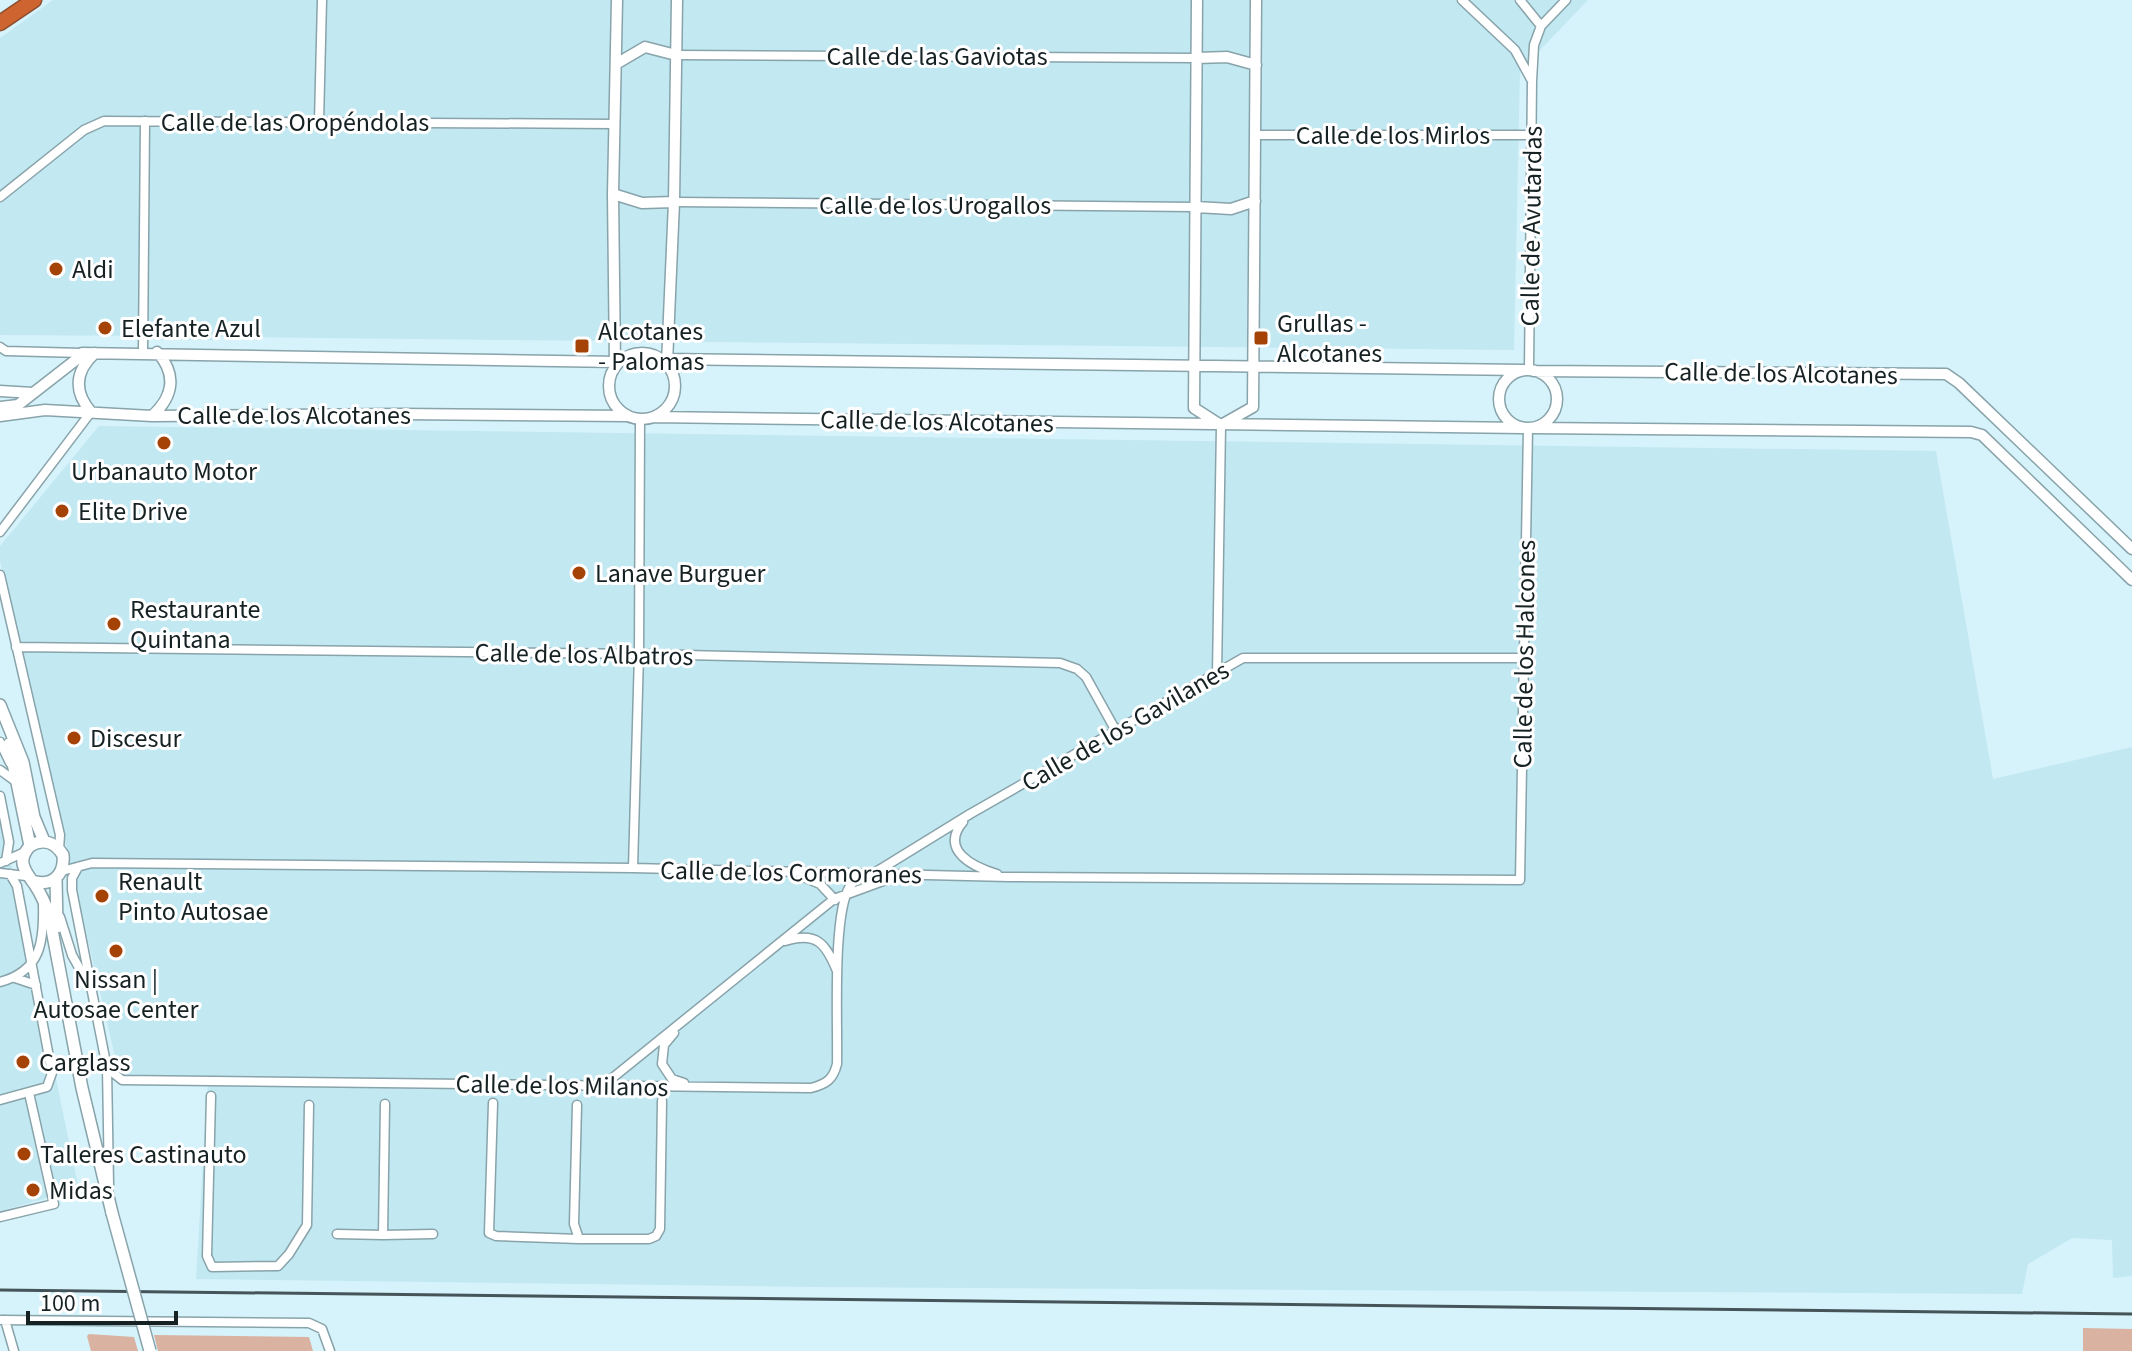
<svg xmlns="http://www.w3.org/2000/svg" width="2132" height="1351" font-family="'Source Sans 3',sans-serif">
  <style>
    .built { fill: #c2e8f2 }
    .green { fill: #dab2a1 }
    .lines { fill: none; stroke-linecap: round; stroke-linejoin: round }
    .minor-casing { stroke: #88a3aa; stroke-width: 11 }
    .tertiary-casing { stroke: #88a3aa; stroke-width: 13 }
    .secondary-casing { stroke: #88a3aa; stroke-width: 14 }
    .motorway-casing { stroke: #8e4d2c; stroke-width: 17 }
    .minor { stroke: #fff; stroke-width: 8 }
    .tertiary { stroke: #fff; stroke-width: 10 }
    .secondary { stroke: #fff; stroke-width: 11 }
    .motorway { stroke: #ce6531; stroke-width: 14 }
    .rail { stroke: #455458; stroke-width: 3 }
    .secondary-bridge-casing { stroke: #88a3aa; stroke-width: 14; stroke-linecap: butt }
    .secondary-bridge { stroke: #fff; stroke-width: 11 }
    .poi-dot { fill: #a54205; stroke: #fff; stroke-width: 3 }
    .labels { text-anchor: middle; stroke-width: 6; stroke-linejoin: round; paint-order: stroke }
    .street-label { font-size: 26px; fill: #162123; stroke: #fff }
    .poi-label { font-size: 26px; fill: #162123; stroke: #fff; text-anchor: start }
  </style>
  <rect width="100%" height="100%" fill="#d6f2fa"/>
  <path class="built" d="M53,0H1588L1520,71L1514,350L218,337V340H154V336L0,335V38Z
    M99,426L1936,451L1993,779L2132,747V1276L2113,1278L2112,1240L2072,1238L2028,1264L2022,1294L815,1287L196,1279L208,1080L120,1078L0,561V546Z
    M0,809L78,1185L47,1198L0,1211Z"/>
  <path class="green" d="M2083,1328L2132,1329V1351H2083Z
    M89,1334L134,1337L138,1351H91L87,1336Z
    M154,1335L309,1337L313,1351H158Z"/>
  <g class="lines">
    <g class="minor-casing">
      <path id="minor" d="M1462,0L1515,50L1532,81
        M1520,0L1541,26L1534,45L1532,81L1529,370
        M1541,26L1566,0
        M676,55L1197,58
        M319,122L322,0
        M1255,135H1531
        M0,197L84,130L104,121L615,124
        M674,202L1196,207
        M0,347L6,351L82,353
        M143,352L145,121
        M0,532L91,412
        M0,575L60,835L59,849
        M16,647L639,654L1060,663L1077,669L1086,677L1116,731
        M1217,675L1221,425
        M0,742L10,763
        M0,770L18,783
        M0,796L9,842L6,861
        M963,822C939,850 973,867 997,874
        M0,863L25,852
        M78,867L72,878V890L107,1068L122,1080L811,1088C826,1084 833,1080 837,1064C838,1025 832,914 850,886C856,878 862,877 871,875L970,814L1243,658H1524
        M633,868L639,654L640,419
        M62,871L92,863L633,868L1009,877L1520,880L1528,428
        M0,873L26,876
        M801,876L820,884L835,900
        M60,917L72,955L87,982
        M785,941C817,931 826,944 837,971
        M15,978L36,985
        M0,982C41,971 44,942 43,905
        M674,1033L664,1045L662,1064L672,1079L684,1083
        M107,1068L109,1185
        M605,1084L834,899L894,877
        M211,1096L207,1256L212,1267L278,1266L289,1254L307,1225L309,1105
        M0,1100L47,1087L52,1073L17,886L10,874
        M493,1103L489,1233L496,1236L579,1239
        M577,1105L574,1224L579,1239H649L656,1236L660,1229L662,1101
        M0,1217L54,1204L29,1093
        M337,1234L383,1235L385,1104
        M383,1235L433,1234
        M0,1320L309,1323L322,1329L330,1351
        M5,1320L14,1351"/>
    </g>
    <g class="tertiary-casing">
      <path id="tertiary" d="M1197,0L1194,408L1219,424
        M1197,58L1227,57L1256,65
        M616,64L645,47L676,55
        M613,194L642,203L674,202
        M1196,207L1231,209L1255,201
        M609 386a33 33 0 1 1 66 0a33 33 0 1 1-66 0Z
        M661,359L1524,370
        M667,363L674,202L677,0
        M615,366L613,194L617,0
        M1499 399a29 29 0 1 1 58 0a29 29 0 1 1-58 0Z
        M1533,371L1946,374L1959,383L2132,549
        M0,391L33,393
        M0,407L18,405L77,359L82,353L619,362
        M91,412C73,391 75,371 95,353
        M0,416L45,410L152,416L401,414L628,416
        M152,416C174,396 177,374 157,352
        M653,417L1523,428
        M1223,424L1253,407L1256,0
        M1533,428L1971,432L1982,435L2132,580"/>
    </g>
    <g class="secondary-casing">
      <path id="secondary" d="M0,705L23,762L34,817L44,841
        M9,744L30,846
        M56,879L57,927
        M32,881C51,887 65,876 63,855C55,842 43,838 30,846C16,861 25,871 35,885C41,894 45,903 49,914L82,1088L112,1213"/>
    </g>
    <g class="motorway-casing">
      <path id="motorway" d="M0,23L34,0"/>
    </g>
    <use href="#minor" class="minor"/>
    <use href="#tertiary" class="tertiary"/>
    <use href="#secondary" class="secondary"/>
    <use href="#motorway" class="motorway"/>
    <path class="rail" d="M0,1290L2132,1314"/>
    <g class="secondary-bridge-casing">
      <path id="secondary-bridge" d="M112,1213L150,1351"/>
    </g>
    <use href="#secondary-bridge" class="secondary-bridge"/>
  </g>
  <g class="poi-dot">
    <circle cx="56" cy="269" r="8"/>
    <circle cx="105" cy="328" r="8"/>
    <rect x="1253" y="330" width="16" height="16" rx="4"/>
    <rect x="574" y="338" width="16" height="16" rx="4"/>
    <circle cx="164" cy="443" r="8"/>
    <circle cx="62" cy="511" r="8"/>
    <circle cx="579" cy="573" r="8"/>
    <circle cx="114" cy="624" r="8"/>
    <circle cx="74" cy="738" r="8"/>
    <circle cx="102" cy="896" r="8"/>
    <circle cx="116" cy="951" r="8"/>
    <circle cx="23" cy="1062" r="8"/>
    <circle cx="24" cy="1154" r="8"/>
    <circle cx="33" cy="1190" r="8"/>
  </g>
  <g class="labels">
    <g class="street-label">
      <text x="937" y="65">Calle de las Gaviotas</text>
      <text x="295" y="131">Calle de las Oropéndolas</text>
      <text x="1393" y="144">Calle de los Mirlos</text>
      <text x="935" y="214">Calle de los Urogallos</text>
      <text transform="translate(1531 226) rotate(-89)" y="9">Calle de Avutardas</text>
      <text transform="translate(1781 373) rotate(1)" y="9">Calle de los Alcotanes</text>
      <text x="294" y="424">Calle de los Alcotanes</text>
      <text transform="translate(937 421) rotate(1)" y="9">Calle de los Alcotanes</text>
      <text transform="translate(584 654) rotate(1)" y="9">Calle de los Albatros</text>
      <text transform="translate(1524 654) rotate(-89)" y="9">Calle de los Halcones</text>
      <text transform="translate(1125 726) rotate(-30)" y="9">Calle de los Gavilanes</text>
      <text transform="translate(791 872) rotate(1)" y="9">Calle de los Cormoranes</text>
      <text transform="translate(562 1085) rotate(1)" y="9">Calle de los Milanos</text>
    </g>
    <g class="poi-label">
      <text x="72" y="278">Aldi</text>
      <text x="1277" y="332">Grullas -<tspan x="1277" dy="30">Alcotanes</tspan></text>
      <text x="121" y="337">Elefante Azul</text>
      <text x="598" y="340">Alcotanes<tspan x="598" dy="30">- Palomas</tspan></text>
      <text x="164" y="480" text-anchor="middle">Urbanauto Motor</text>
      <text x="78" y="520">Elite Drive</text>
      <text x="595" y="582">Lanave Burguer</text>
      <text x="130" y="618">Restaurante<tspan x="130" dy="30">Quintana</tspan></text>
      <text x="90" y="747">Discesur</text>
      <text x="118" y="890">Renault<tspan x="118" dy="30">Pinto Autosae</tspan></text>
      <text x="116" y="988" text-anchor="middle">Nissan |<tspan x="116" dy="30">Autosae Center</tspan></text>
      <text x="39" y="1071">Carglass</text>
      <text x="40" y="1163">Talleres Castinauto</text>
      <text x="49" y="1199">Midas</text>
    </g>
  </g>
  <path d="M28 1311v12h148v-12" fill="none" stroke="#162123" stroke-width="4"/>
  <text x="40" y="1311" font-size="24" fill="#162123" stroke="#ffffff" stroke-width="6" paint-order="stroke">100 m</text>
</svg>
